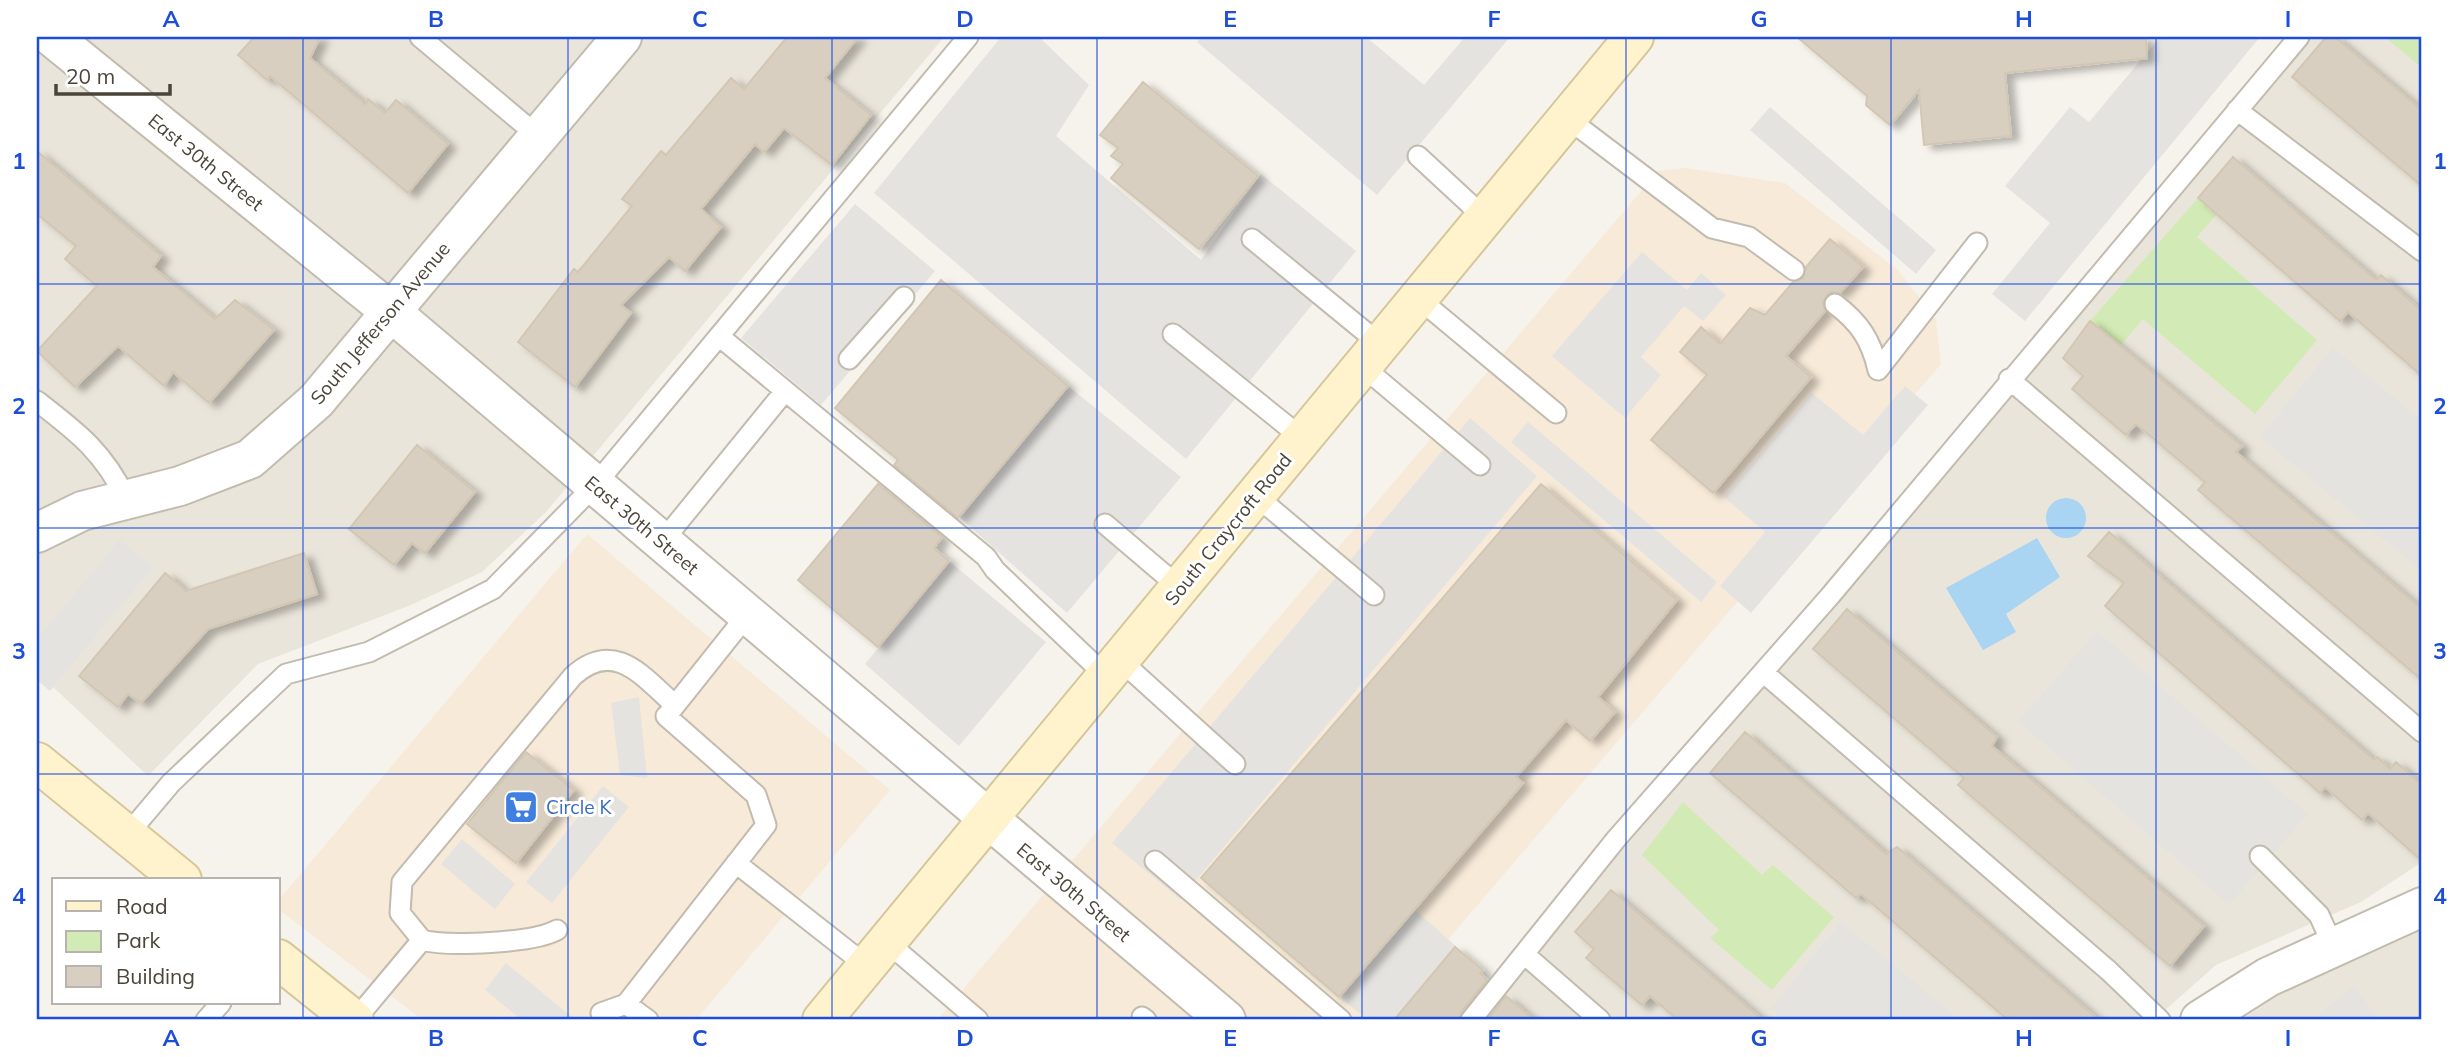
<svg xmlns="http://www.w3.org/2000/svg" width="2459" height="1057" font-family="Mulish,sans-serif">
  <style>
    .residential { fill: #eae5da }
    .commercial { fill: #f7ead8 }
    .green { fill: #d2eab5 }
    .parking { fill: #e5e3e0 }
    .water { fill: #a9d4f2 }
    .building { fill: #d8cfc1; stroke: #d3c7b4; stroke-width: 2; filter: url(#shadow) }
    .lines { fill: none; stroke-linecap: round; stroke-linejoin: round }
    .lane-casing { stroke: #c2bbae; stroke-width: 23 }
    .street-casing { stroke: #c2bbae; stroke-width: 42 }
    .secondary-casing { stroke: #d6c79b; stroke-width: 42 }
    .lane { stroke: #fff; stroke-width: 19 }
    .street { stroke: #fff; stroke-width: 38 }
    .secondary { stroke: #fff3cd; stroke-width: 38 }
    .grid { fill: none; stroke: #1d4ed8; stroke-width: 2; stroke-opacity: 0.55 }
    .labels { text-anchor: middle; stroke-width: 6; stroke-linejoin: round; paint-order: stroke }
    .street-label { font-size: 19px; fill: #4b4439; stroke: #fff }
    .shop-label { font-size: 19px; fill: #366cbe; stroke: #fff; text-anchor: start }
    .neatline { fill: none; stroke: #1d4ed8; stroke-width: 2.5 }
    .grid-label { font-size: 23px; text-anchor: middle; font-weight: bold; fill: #1d4ed8 }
  </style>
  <defs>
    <filter id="shadow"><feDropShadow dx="8" dy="4.5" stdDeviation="3.5" flood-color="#0004"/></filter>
  </defs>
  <rect width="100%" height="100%" fill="#f6f3ec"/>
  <path class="residential" d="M37,37H944L546,512L482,572L411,605L258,664L148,776L37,672Z
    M2292,37H2422V862L2361,902L2216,965L2154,1020H1461Z
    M2422,924V1020H2241L2283,992Z"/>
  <path class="commercial" d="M1684,168L1785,183L1898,270L1936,319L1941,364L1379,1020H937L1658,171Z
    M587,534L890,790L696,1020H423L278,909V901Z"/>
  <path class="green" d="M2385,37H2422V68Z
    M2198,198L2217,214L2197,237L2317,340L2255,414L2143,319L2119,347L2090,321Z
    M1683,802L1762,875L1773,865L1834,917L1772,990L1710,938L1719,930L1642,855Z"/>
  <path class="parking" d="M1001,37H1039L1089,85L1056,136L1201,260L1261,174L1356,251L1186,459L874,193Z
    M1201,37H1366L1424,85L1465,37H1510L1377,195L1197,42Z
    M2160,37H2260L2025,321L1992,294L2050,223L2005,186L2070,107L2089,122Z
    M1770,107L1936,250L1916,274L1750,130Z
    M855,204L935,271L821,405L741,338Z
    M1642,252L1687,290L1701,273L1726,295L1703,321L1684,306L1641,357L1661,375L1625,418L1552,356Z
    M2333,347L2422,421V571L2260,437Z
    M1068,386L1181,477L1067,613L959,517Z
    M1905,386L1928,405L1751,613L1720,586L1765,532L1724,497L1812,393L1863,435Z
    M1470,418L1537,476L1180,899L1112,843Z
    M1528,422L1717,582L1701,602L1511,442Z
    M119,540L153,567L50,691L37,680V639Z
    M949,561L1046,642L959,746L865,664Z
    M2097,631L2308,814L2229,905L2018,721Z
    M639,697L647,778L620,775L611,703Z
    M603,786L629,807L552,903L526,882Z
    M462,839L515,884L495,909L441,864Z
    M1414,909L1483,970L1441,1020H1368L1339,997Z
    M1841,922L1961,1020H1783L1770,1009Z
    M506,963L576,1020H522L485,990Z
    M2354,986L2379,1020H2312Z"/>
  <path class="water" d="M2046 518a20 20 0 1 1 40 0a20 20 0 1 1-40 0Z
    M2037,538L2060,577L2006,614L2016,632L1983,650L1946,588Z"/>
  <path class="building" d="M254,37H320L310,58L365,104L368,99L385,113L396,100L448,144L408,193L270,76L267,80L238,55Z
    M787,37H858L825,78L871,115L832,165L784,128L764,152L755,144L701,209L721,227L685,271L669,257L621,305L631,313L575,387L518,342L574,269L578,272L632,206L622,199L661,151L666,155L731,78L744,89Z
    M1797,37H2146L2147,58L2005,73L2011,136L1924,145L1919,90L1890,125L1866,105L1867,96Z
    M2326,37H2335L2422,110V186L2292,77Z
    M1143,82L1258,176L1199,249L1111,178L1123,164L1111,156L1118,148L1100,135Z
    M37,151L161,256L153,267L215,319L235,300L274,330L209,403L173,372L164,386L118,346L75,387L37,351L97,286L65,259L76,246L37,214Z
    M2233,157L2376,280L2381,275L2422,311V376L2348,312L2340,321L2198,198Z
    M1830,239L1863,267L1840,293L1831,292L1826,296L1823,303L1825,311L1786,356L1811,377L1713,493L1651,440L1707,375L1680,352L1701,327L1720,344L1750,308L1765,315L1793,282L1803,278L1806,267Z
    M941,280L1068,386L958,518L894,465L898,460L835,408Z
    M2090,321L2242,446L2236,452L2422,609V680L2198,490L2205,482L2136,424L2126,435L2072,389L2083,376L2063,358Z
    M417,445L475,492L425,553L412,543L394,565L349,529Z
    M878,484L942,537L934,548L949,561L878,647L798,580Z
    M1541,484L1677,600L1598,697L1615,712L1590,741L1566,720L1516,777L1523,783L1339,997L1201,878Z
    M2109,532L2374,760L2377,757L2390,769L2396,762L2422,785V861L2368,813L2362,820L2325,787L2320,793L2105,606L2124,583L2088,556Z
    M304,553L317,594L208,629L141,703L128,694L118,707L79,676L165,573L186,591Z
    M1847,609L1997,737L1992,746L2204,926L2170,966L1958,785L1964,778L1813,649Z
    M1745,732L1886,854L1897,847L2099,1020H2008L1861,894L1856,898L1710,773Z
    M526,752L574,790L516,863L467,824Z
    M1611,890L1763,1020H1678L1650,996L1642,1005L1586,958L1594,949L1575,932Z
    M1455,947L1483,970L1480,973L1487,980L1461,1012L1459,1020H1394Z
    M1506,996L1534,1020H1487Z"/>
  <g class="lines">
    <g class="lane-casing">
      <path id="lane" d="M420,37L538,136
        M2237,110L2422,251
        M1567,118L1712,228L1749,237L1794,270
        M1418,156L1486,219
        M1252,239L1380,344
        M1418,298L1556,413
        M1835,304C1860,323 1871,340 1878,370
        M1173,334L1302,438
        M719,336L986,557L995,570L1106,676
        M849,359L904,297
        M1362,366L1480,465
        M1878,370L1977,243
        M2009,379L2422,732
        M37,401C77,432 104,452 126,499
        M1255,495L1374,595
        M1105,524L1179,587
        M662,542L785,391
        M1120,660L1235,764
        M1763,672L2109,971L2160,1020
        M669,713L747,615
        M127,835L171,783L286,674L369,652L493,589L595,485L968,37
        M2260,856L2319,915L2334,948
        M1155,861L1341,1020
        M736,863L867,966
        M422,940L400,913L402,882L573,676C615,638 643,677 675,705
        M887,942L978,1020
        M1524,954L1600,1020
        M626,1004L648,1020
        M601,1013L626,1004L766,825L756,795L666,716
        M1142,1017L1146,1020
        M206,1020L221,1003
        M355,1020L422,940C448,947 534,943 557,930
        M1471,1020L1617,838L1830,596L2299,37"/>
    </g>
    <g class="street-casing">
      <path id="street" d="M52,37L390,311L1226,1020
        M37,533L82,511L180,486L250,459L316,401L622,37
        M2200,1020L2268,977L2422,907"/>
    </g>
    <g class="secondary-casing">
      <path id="secondary" d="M37,762L182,880
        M278,959L354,1020
        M822,1020L1634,37"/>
    </g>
    <use href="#lane" class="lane"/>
    <use href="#street" class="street"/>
    <use href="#secondary" class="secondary"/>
  </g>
  <path class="grid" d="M303,37V1020M568,37V1020M832,37V1020M1097,37V1020M1362,37V1020M1626,37V1020M1891,37V1020M2156,37V1020M37,284H2422M37,528H2422M37,774H2422"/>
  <defs>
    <g id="supermarket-square" transform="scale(1.75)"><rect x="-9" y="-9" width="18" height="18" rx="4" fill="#3f7fe0" stroke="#fff"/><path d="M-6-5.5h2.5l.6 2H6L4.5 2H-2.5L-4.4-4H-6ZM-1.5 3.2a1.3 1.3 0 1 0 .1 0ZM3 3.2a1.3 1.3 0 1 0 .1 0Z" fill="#fff"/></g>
  </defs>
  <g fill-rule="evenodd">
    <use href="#supermarket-square" x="521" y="807"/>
  </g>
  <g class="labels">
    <g class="street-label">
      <text transform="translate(206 162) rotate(39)" y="7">East 30th Street</text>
      <text transform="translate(380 323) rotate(-50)" y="7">South Jefferson Avenue</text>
      <text transform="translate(642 525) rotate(40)" y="7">East 30th Street</text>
      <text transform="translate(1228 529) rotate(-51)" y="7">South Craycroft Road</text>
      <text transform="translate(1074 892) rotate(40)" y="7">East 30th Street</text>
    </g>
    <g class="shop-label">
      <text x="546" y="814">Circle K</text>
    </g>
  </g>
  <rect width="2459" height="1057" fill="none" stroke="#ffffff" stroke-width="77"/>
  <rect x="52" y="878" width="228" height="126" fill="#ffffff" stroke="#b7b4b0" stroke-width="2"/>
  <rect x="66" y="901" width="35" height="10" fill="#fff3cd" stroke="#b7b4b0" stroke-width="2"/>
  <text x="116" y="914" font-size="21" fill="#4b4439">Road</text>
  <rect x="66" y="931" width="35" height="21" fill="#d2eab5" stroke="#b7b4b0" stroke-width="2"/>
  <text x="116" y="948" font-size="21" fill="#4b4439">Park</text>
  <rect x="66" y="966" width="35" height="21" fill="#d8cfc1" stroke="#b7b4b0" stroke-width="2"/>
  <text x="116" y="984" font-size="21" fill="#4b4439">Building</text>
  <path d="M56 84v10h114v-10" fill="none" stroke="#4b4439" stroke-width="3.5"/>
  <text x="66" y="84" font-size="21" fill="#4b4439" stroke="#ffffff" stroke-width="5" paint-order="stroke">20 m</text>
  <rect x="38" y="38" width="2382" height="980" class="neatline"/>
  <g class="grid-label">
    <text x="171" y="27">A</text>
    <text x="436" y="27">B</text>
    <text x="700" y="27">C</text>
    <text x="965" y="27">D</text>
    <text x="1230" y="27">E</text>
    <text x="1494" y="27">F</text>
    <text x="1759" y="27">G</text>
    <text x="2024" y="27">H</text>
    <text x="2288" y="27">I</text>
    <text x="19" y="169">1</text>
    <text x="2440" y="169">1</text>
    <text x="19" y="414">2</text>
    <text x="2440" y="414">2</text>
    <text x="19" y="659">3</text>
    <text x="2440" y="659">3</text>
    <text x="19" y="904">4</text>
    <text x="2440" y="904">4</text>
    <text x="171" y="1046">A</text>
    <text x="436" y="1046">B</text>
    <text x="700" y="1046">C</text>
    <text x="965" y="1046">D</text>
    <text x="1230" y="1046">E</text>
    <text x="1494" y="1046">F</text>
    <text x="1759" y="1046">G</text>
    <text x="2024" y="1046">H</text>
    <text x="2288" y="1046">I</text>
  </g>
</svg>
